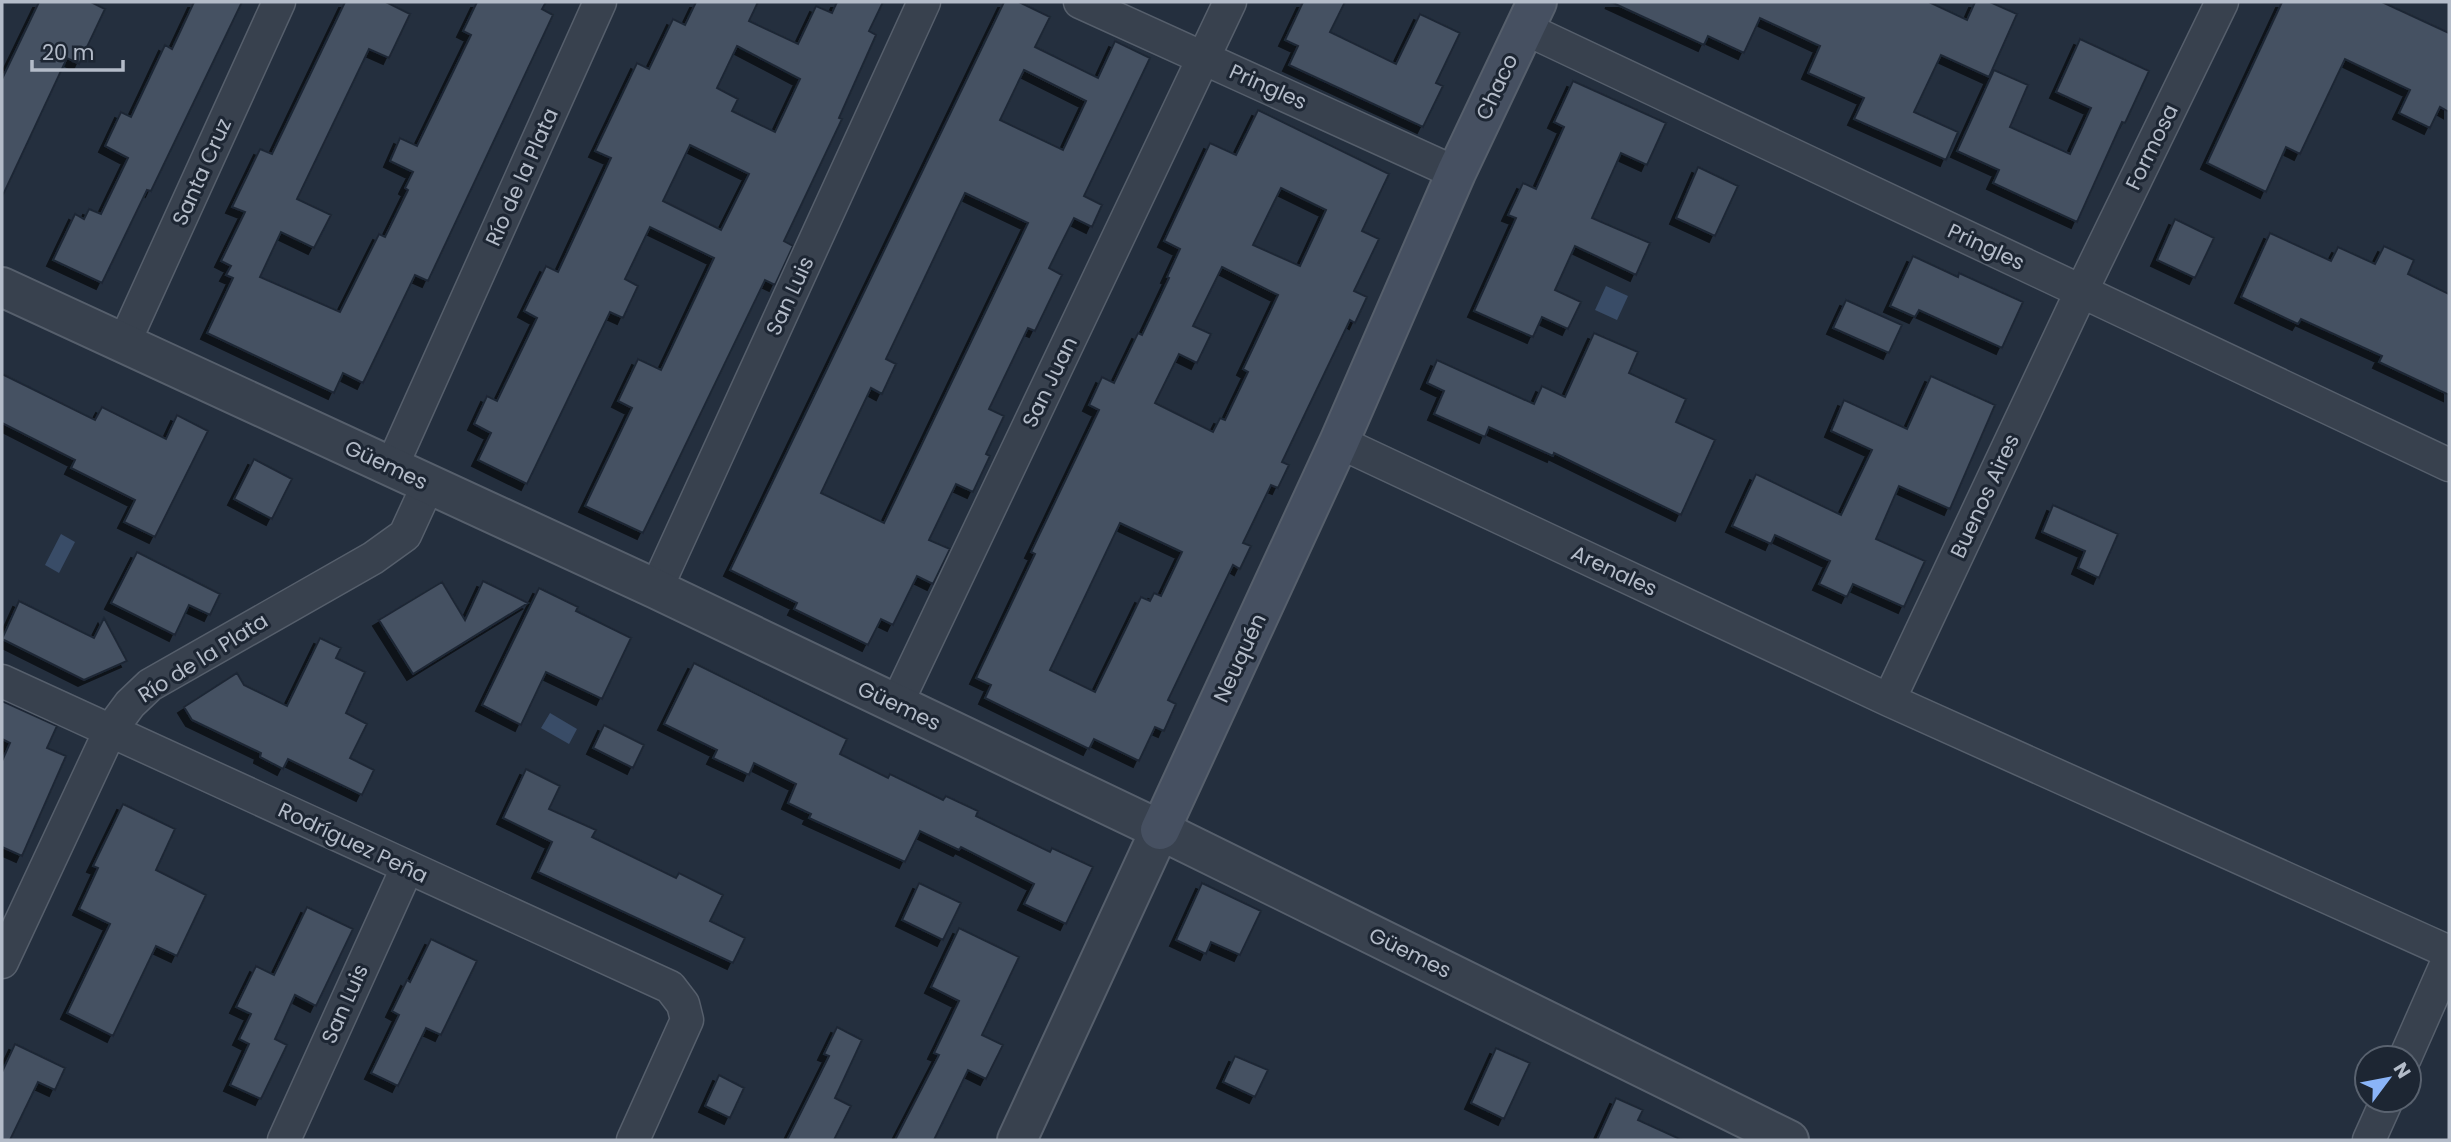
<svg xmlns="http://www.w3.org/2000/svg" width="2451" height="1142" font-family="Poppins,sans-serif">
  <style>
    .water { fill: #394c67 }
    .building { fill: #455162; stroke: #1f2835; stroke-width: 2; fill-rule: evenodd; filter: url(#shadow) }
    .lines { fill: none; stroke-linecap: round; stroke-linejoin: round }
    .minor-casing { stroke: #565f6c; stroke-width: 35 }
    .tertiary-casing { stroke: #565f6c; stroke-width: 42 }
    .secondary-casing { stroke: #565f6c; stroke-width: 42 }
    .minor { stroke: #38414e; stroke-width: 32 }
    .tertiary { stroke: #38414e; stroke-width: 38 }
    .secondary { stroke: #465061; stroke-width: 38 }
    .labels { text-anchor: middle; stroke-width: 6; stroke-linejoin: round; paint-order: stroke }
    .street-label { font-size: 21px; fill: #b4bcc9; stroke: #1d2633 }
  </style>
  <defs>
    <filter id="shadow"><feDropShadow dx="-6" dy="6" stdDeviation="0" flood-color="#0009"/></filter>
  </defs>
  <rect width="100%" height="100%" fill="#242f3e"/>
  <path class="water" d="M1606,286L1628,296L1617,320L1595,310Z
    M61,534L75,542L59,573L45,565Z
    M550,713L577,729L569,744L541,728Z"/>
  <path class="building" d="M39,2H91L105,9L79,64L67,58L2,197V79Z
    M194,2H242L151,191L147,190L102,283L53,260L75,214L84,219L89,209L101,214L128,158L105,146L121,112L131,117L165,45L172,49Z
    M345,2H386L410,14L389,58L369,49L297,199L331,215L314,248L281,232L260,277L340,312L379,234L385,237L408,190L405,188L413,172L390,161L400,138L417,146L471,35L463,31L477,2H546L542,9L553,15L428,281L415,275L363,383L343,373L334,393L207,333L233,278L226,275L231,266L221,261L245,212L232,207L260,149L272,154Z
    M696,2H758L749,21L798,44L816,6L832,13L837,2H883L869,31L876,35L839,118L842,119L784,241L793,246L775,285L765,280L643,533L585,506L632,408L618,401L638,359L661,370L714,258L650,227L625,279L638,286L623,318L610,312L527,484L478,460L491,433L474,424L487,396L497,401L537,318L524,311L546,266L558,272L611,158L595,151L637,63L649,69L673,19L685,25ZM737,46L800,79L775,132L732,111L738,99L717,88ZM690,145L749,174L721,230L663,201Z
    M1004,2H1019L1050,17L1035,47L1098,78L1115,41L1150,58L1084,196L1102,205L1092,227L1074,218L1049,268L1062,275L1035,331L1028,328L989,409L1004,416L986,454L990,456L973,492L956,484L929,540L950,549L933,584L917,576L893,625L881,619L868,645L794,609L797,603L730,570ZM1024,70L1086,101L1063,150L1000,120ZM965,193L1028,223L884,523L821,493L871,388L882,394L896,364L886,359Z
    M1303,2H1345L1330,32L1396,64L1420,14L1460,33L1436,83L1443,86L1423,127L1289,65L1298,46L1285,40Z
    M1611,2H1929L1967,20L1975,2H1990L2017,14L1989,77L1941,55L1914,112L1958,132L1946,160L1854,119L1864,98L1808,73L1820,46L1760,18L1744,53L1708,36L1704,45Z
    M2282,2H2382L2449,33V112L2440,107L2430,128L2399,113L2410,90L2345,59L2300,154L2286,147L2266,192L2207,163Z
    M2080,39L2149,71L2125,123L2122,122L2077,222L1993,183L1999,170L1957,151L1994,70L2028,85L2010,127L2070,154L2091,108L2056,92Z
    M1573,81L1666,123L1647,165L1621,153L1592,218L1650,243L1636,275L1575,246L1555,290L1581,302L1568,329L1542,317L1533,337L1474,311L1516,218L1508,215L1523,183L1536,189L1564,127L1554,122Z
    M1258,110L1389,174L1362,231L1379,239L1354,291L1367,297L1355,323L1350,320L1282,462L1289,465L1278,488L1271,485L1243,543L1251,546L1240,569L1233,565L1168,700L1176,704L1164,731L1155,727L1139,761L1094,739L1089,749L985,698L991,685L976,678L1035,554L1031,552L1099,410L1089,405L1102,377L1114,383L1138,333L1142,335L1169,278L1167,277L1180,249L1164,241L1210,143L1236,155ZM1281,188L1326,210L1300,266L1253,245ZM1222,267L1278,295L1243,369L1248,372L1225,420L1220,418L1213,432L1155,403L1179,354L1197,363L1211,334L1193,326ZM1120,523L1182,552L1161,596L1154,593L1150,601L1141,597L1095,692L1050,670Z
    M1698,167L1738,186L1715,236L1676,218Z
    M2175,219L2214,238L2195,278L2157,260Z
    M2270,233L2331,261L2338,247L2375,264L2384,246L2414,260L2408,274L2449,294V395L2379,362L2382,356L2301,319L2298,324L2241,297Z
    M1913,256L1958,277L1959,273L2023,302L2002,348L1919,310L1915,317L1890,306Z
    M1846,300L1902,325L1889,353L1833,328Z
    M1594,333L1638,352L1629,373L1686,399L1676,422L1715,440L1681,515L1554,453L1553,456L1489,427L1485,437L1434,414L1444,391L1427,383L1437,360L1534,404L1542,386L1565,397Z
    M2,374L95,420L102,407L166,439L177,415L208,431L155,537L124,522L135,500L71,468L75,460L2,423Z
    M1931,376L1995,405L1950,509L1899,486L1876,539L1925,561L1904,607L1853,584L1847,597L1819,584L1830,561L1775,535L1771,544L1732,526L1756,474L1841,515L1872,450L1831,431L1844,400L1907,429Z
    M254,459L292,479L272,519L234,499Z
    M2053,505L2118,534L2099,578L2078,568L2085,551L2042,532Z
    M137,552L220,594L210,615L189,605L175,635L111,603Z
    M483,581L528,603L413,674L379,620L442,582L465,620Z
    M539,588L578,607L576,611L631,638L602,699L546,672L521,725L482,705Z
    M19,601L94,638L104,618L127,661L84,680L2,639Z
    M320,638L341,648L336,658L365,672L346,713L367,724L350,758L374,770L362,795L288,759L283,769L260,757L261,753L192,720L184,707L237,673L244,685L287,706Z
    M694,663L847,739L840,754L888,778L890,774L943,800L946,796L978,811L976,816L1050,852L1052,848L1093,867L1066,924L1024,904L1034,884L961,847L959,850L920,831L905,862L809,818L811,814L788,803L796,784L754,763L749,775L713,758L717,750L664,724Z
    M2,701L57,726L47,748L66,756L22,856L2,847V761L10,743L2,739Z
    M604,725L644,745L633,768L593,748Z
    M526,769L560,786L549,809L596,830L592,837L676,878L679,873L723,895L710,921L745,938L733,963L538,872L552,842L503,818Z
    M123,804L175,829L156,870L206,895L177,956L156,946L113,1036L67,1013L110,924L79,909L98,868L93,866Z
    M919,883L961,903L943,940L902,920Z
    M1202,883L1261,911L1240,955L1211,942L1206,954L1176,940Z
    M307,907L353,929L316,1006L295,995L275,1039L287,1045L261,1099L230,1085L249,1044L239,1039L251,1014L236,1007L256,966L274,975Z
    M959,928L1019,957L982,1035L1003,1045L986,1079L968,1070L934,1140H895L939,1055L934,1053L959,1001L931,987Z
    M431,939L477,961L441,1035L426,1028L398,1086L371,1073L399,1015L392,1011L407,980L410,982Z
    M837,1027L862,1040L835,1098L851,1106L834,1140H787L829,1056L824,1054Z
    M15,1044L65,1068L55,1090L38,1082L10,1140H2V1072Z
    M1496,1048L1530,1063L1504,1119L1471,1103Z
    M1235,1056L1268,1070L1255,1097L1223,1082Z
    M719,1075L744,1088L730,1118L705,1106Z
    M1616,1098L1643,1110L1638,1120L1682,1140H1597Z"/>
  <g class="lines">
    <g class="minor-casing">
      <path id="minor" d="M1080,2L1456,173
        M1524,28L2449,465
        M124,343L279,2
        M1339,442L1889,700L2449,952
        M391,468L600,2
        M656,589L924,2
        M2,681L670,987L683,1004L687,1020L633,1140
        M1889,700L2081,292L2222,2
        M896,705L1230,2
        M2,962L110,731L130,704L150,685L373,558L405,535L428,485
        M2405,1058L2449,958
        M284,1140L407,868
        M2369,1140L2387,1100"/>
    </g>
    <g class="tertiary-casing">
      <path id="tertiary" d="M2,287L656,589L1160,830L1789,1140
        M1017,1140L1160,830"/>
    </g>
    <g class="secondary-casing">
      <path id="secondary" d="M1160,830L1339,442L1456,173L1537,2"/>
    </g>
    <use href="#minor" class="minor"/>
    <use href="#tertiary" class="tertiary"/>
    <use href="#secondary" class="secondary"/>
  </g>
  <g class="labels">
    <g class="street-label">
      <text transform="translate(1268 87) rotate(24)" y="7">Pringles</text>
      <text transform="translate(1497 87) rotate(-65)" y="7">Chaco</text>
      <text transform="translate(2152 147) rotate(-64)" y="7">Formosa</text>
      <text transform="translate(202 172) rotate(-66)" y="7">Santa Cruz</text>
      <text transform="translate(522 177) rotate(-66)" y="7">Río de la Plata</text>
      <text transform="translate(1986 247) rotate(25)" y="7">Pringles</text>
      <text transform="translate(790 296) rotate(-65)" y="7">San Luis</text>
      <text transform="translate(1050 382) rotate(-64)" y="7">San Juan</text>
      <text transform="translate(386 465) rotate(25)" y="7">Güemes</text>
      <text transform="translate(1985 496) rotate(-65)" y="7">Buenos Aires</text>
      <text transform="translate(1614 571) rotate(25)" y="7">Arenales</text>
      <text transform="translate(203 658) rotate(-32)" y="7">Río de la Plata</text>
      <text transform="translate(1240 658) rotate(-65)" y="7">Neuquén</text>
      <text transform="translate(899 706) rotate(25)" y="7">Güemes</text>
      <text transform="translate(353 843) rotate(25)" y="7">Rodríguez Peña</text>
      <text transform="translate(1410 953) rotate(26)" y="7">Güemes</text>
      <text transform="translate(345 1004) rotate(-66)" y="7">San Luis</text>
    </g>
  </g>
  <rect width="2451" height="1142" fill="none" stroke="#b4bcc9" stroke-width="7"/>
  <g transform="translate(2388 1079) rotate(58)"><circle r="33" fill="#1d2633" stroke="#59626f" stroke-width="2"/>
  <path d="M0-5L12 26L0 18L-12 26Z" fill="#8ab4f8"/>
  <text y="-10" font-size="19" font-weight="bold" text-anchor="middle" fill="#b4bcc9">N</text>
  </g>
  <path d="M32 60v10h91v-10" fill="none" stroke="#b4bcc9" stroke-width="3.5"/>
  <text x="42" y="60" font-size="21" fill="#b4bcc9" stroke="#1d2633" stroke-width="5" paint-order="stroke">20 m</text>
</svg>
